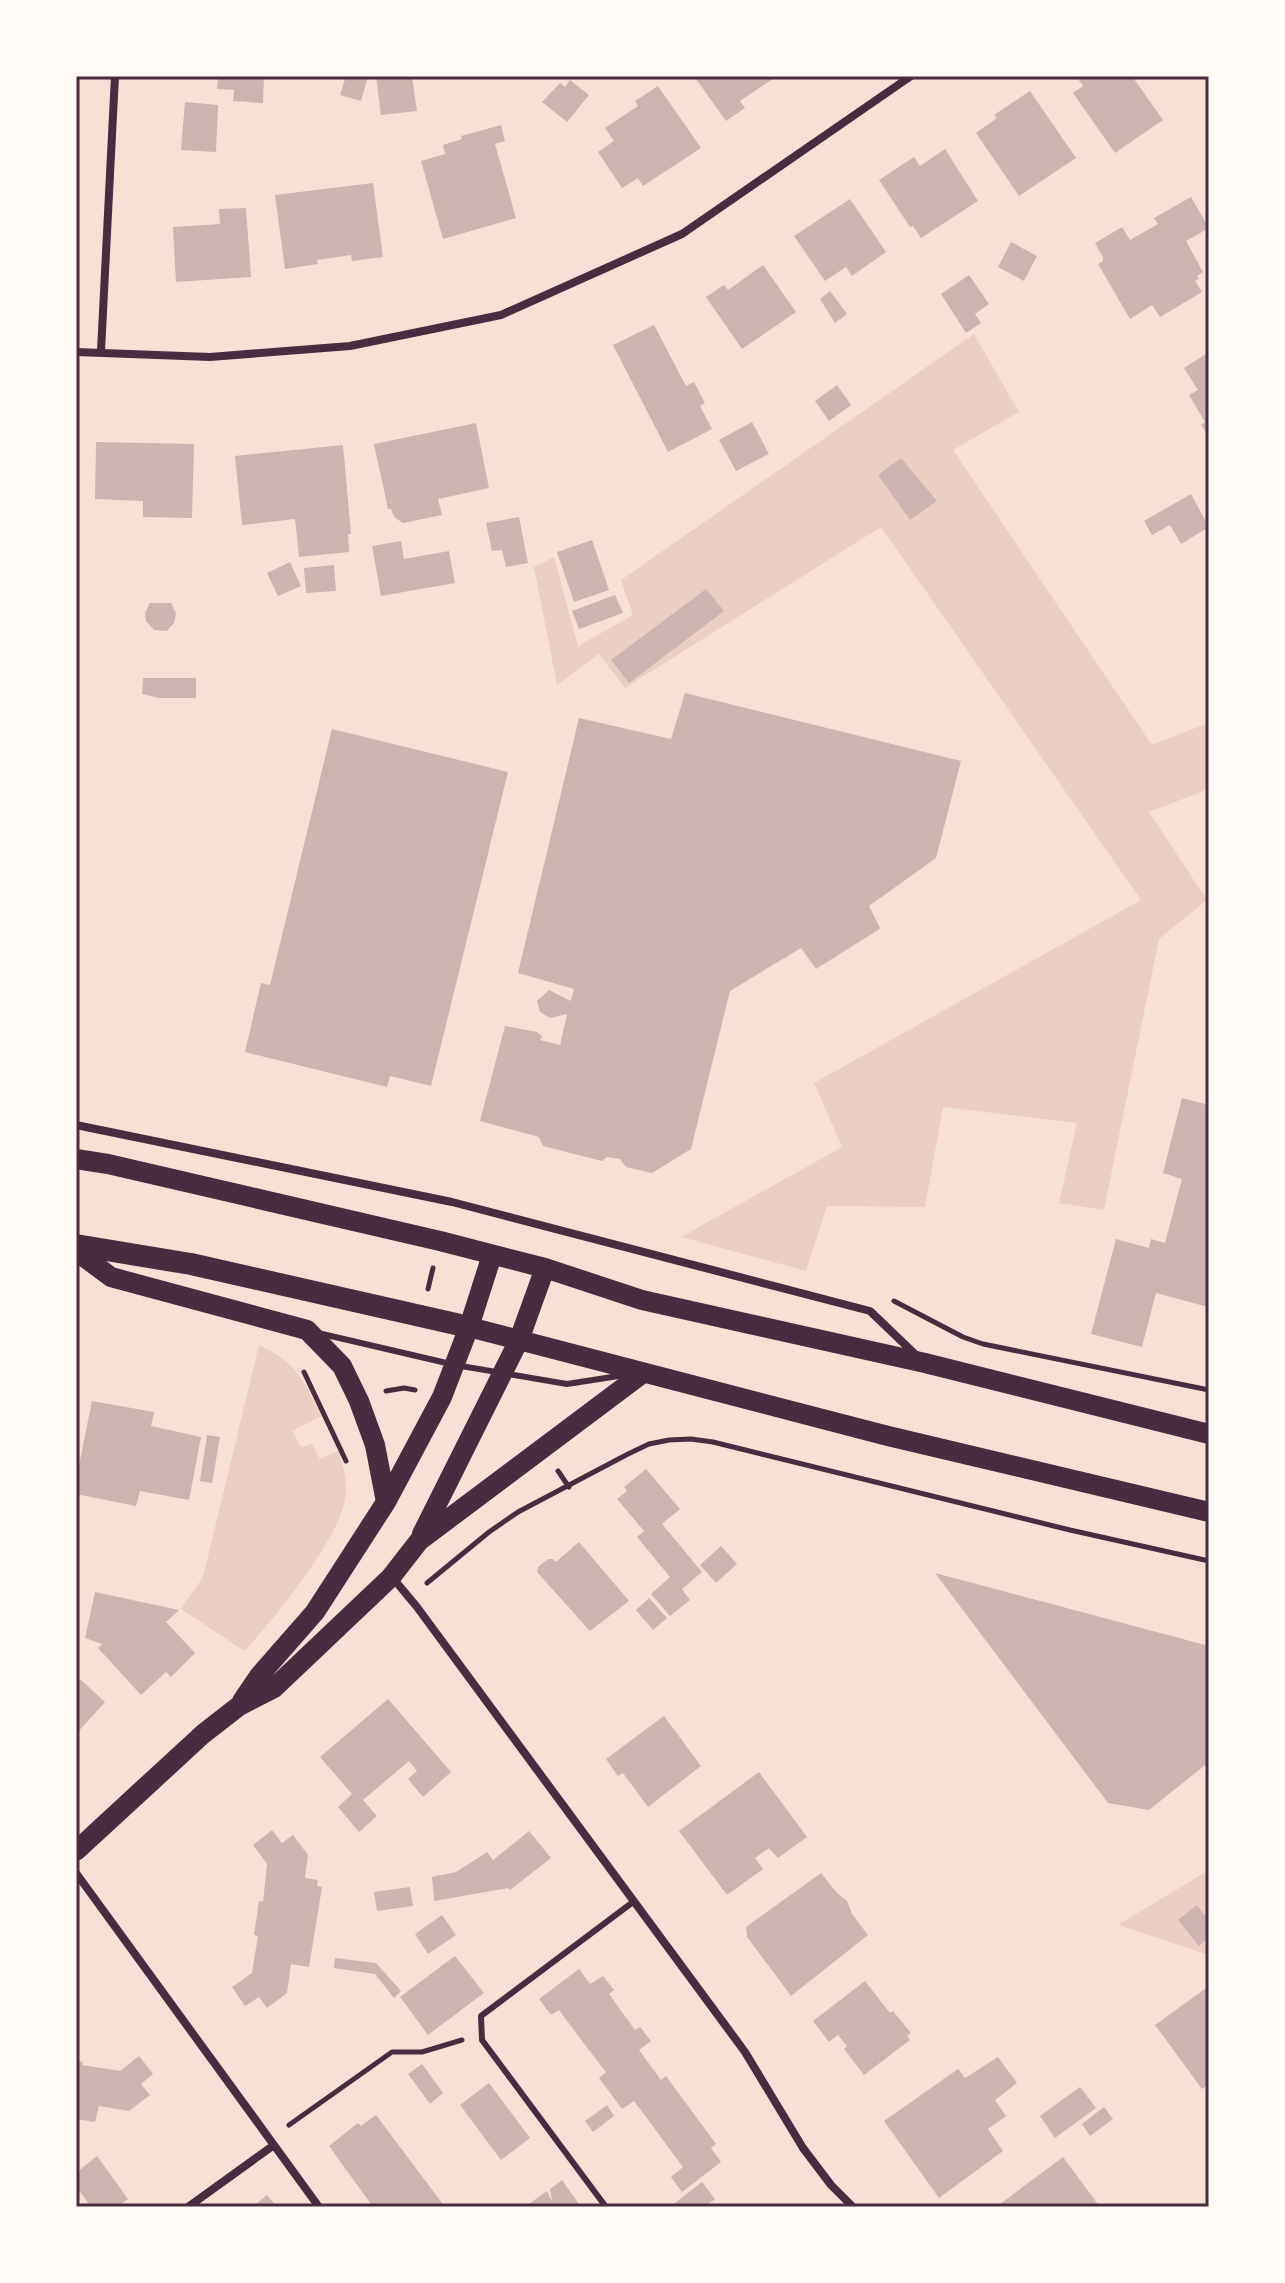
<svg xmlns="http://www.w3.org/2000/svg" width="1285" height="2283" font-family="Signika,sans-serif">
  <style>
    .green { fill: #ebcfc5 }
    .building { fill: #ccb4b1 }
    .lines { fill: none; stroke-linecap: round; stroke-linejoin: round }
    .path { stroke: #4a2c40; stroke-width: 5 }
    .service { stroke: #4a2c40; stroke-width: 6 }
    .minor { stroke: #4a2c40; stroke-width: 8 }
    .primary { stroke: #4a2c40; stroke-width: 20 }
    .trunk { stroke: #4a2c40; stroke-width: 22 }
    .neatline { fill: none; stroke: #4a2c40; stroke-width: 3 }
  </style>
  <rect width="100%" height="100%" fill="#f7e1d7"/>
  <path class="green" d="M974,334L1019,412L953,450L1152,745L1208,723L1209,789L1149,812L1207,900L1159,939L1104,1210L1059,1203L1077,1123L943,1107L925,1207L827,1206L806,1271L681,1237L842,1147L814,1083L1141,900L881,527L625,688L599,654L557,685L534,567L554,557L578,646L633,615L621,580Z
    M259,1345C296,1362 304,1381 321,1416L292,1431L301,1447L312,1444L320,1459L338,1451C344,1467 348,1483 345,1500C338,1540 273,1621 244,1651L181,1609L203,1577Z
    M1209,1870V1955L1118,1925Z"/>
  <path class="building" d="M218,76H264L263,103L233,101L234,90L217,89Z
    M346,76H368L361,101L340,95Z
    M376,76H412L417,111L381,115Z
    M694,76H777L740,101L745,108L726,121Z
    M1076,76H1132L1163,120L1115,153L1073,93L1083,86Z
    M570,80L589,95L567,122L542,102L560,83L565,87Z
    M658,86L701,148L643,186L638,178L622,188L598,152L614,141L605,128L638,106L635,101Z
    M1030,91L1076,158L1019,196L976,133L997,118L994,115Z
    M185,102L218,105L216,152L181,150Z
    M501,125L505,141L495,144L516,218L443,239L421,161L445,154L443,145L462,139L461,136Z
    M945,149L978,201L921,238L913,226L910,227L879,180L914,157L920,166Z
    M373,183L383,257L352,261L351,255L317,260L318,264L285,269L275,195Z
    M1191,197L1209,228L1186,241L1203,272L1197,276L1199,279L1195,281L1202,292L1160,317L1152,305L1130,319L1098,264L1103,261V257L1095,243L1122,227L1130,240L1158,224L1154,218Z
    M850,199L886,252L852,276L846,267L825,281L794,236Z
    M246,208L251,277L176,282L173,227L220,224L219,209Z
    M1011,242L1037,256L1024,281L998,267Z
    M763,265L796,312L742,349L706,297L724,285L728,290Z
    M969,275L989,304L975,314L981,323L966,333L941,294Z
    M830,291L847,314L835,323L820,299Z
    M654,325L686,386L694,382L705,403L700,406L712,429L668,452L613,345Z
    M1209,352V437L1201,425L1205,422L1189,395L1198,390L1184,368Z
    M837,385L851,405L829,421L815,401Z
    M752,422L769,454L736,471L719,440Z
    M476,423L489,488L438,499L442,515L403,523L394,517L391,509H388L374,444Z
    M96,442L194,444L192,518L143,517V501L95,499Z
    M343,445L351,534H348L349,552L299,557L295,519L242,525L235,456Z
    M901,458L937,501L910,520L878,475Z
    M1191,494L1209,527L1181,544L1170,525L1152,535L1144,521Z
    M519,517L528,563L506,567L502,550L492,551L486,523Z
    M592,540L609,590L574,602L557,552Z
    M401,541L404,559L449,551L455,583L381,596L372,546Z
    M290,562L301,586L278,596L267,573Z
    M334,565L336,591L306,593L304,568Z
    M706,589L724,611L629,683L611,660Z
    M615,595L623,613L579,629L572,611Z
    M150,603H171L176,613L174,623L167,631L154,630L146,621L145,613Z
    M143,678H196V698H159L142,694Z
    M685,693L961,761L936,858L869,906L880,928L878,930L816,969L801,948L730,991L691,1149L652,1173L626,1167L620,1159L607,1157L602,1161L543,1146L539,1137L480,1121L505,1026L537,1032L542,1036L540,1040L560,1045L567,1014L550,1018L540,1012L537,1001L549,990L571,1001L574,989L518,973L579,718L671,739Z
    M332,729L508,772L431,1086L390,1076L387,1087L245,1052L261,983L270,985Z
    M1182,1098L1209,1105L1208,1307L1156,1293L1142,1347L1091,1334L1116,1239L1149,1248L1151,1239L1165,1243L1182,1179L1163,1173Z
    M92,1401L154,1412L151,1426L201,1437L189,1500L140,1491L136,1506L76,1494V1480Z
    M207,1435L220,1437L212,1483L200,1481Z
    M646,1469L680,1509L662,1524L702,1572L682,1589L690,1600L670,1616L651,1594L670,1577L637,1537L644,1531L617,1499L627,1491L624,1487Z
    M579,1542L629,1601L590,1631L537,1572L538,1567L548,1559H553L556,1562Z
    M721,1546L737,1564L716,1583L700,1565Z
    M935,1573L1209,1646V1762L1149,1810L1108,1803Z
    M95,1592L179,1610L166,1622L195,1653L171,1677L166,1672L141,1695L98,1648L102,1644L85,1638Z
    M649,1598L667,1618L653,1630L636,1610Z
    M81,1680L105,1702L76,1734V1684Z
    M388,1699L451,1772L423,1797L408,1779L417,1771L409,1761L363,1800L377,1816L359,1832L338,1807L352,1794L320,1757Z
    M664,1716L701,1766L648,1807L623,1773L618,1776L606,1759Z
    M759,1772L807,1837L778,1858L769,1848L755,1858L763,1869L727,1895L679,1831Z
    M272,1830L282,1843L293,1835L308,1855L305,1878L318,1880L317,1886L322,1887L309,1967L291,1964L287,1993L267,2008L259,1997L245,2006L232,1987L252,1973L258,1936L254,1935L259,1901L263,1902L267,1864L253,1845Z
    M529,1831L551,1858L510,1890L508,1888L434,1901L432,1877L456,1872L487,1852L493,1860Z
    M821,1873L837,1893L847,1901L852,1914L868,1935L791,1996L747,1937L746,1927Z
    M410,1887L413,1906L377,1911L374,1892Z
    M1197,1905L1209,1921V1938L1199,1946L1178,1920Z
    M442,1915L456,1935L428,1954L415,1934Z
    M455,1956L484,1993L428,2035L400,1997Z
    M335,1958L376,1963L401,1991L394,1998L375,1974L334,1968Z
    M579,1969L590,1984L603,1976L614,1990L609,1994L635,2030L640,2027L651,2041L639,2050L661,2080L666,2076L716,2144L711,2148L721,2162L682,2192L671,2177L683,2167L634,2101L622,2109L599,2078L606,2072L582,2041L559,2010L551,2015L539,1999Z
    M865,1981L890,2013L893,2011L911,2033L907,2036L910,2040L864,2075L844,2049L847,2046L838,2035L829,2042L813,2021Z
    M1209,1986V2084L1202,2089L1155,2025Z
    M139,2056L153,2074L141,2084L150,2095L129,2111L99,2106L95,2122L76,2119V2061L83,2062L82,2065L120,2071Z
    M998,2057L1017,2083L995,2100L1006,2116L988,2129L1003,2151L939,2198L884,2121L958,2069L965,2078Z
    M422,2064L443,2093L430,2104L408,2074Z
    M489,2083L530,2138L501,2160L460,2105Z
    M1080,2087L1096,2108L1055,2138L1040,2116Z
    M607,2105L614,2116L593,2132L585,2121Z
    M1104,2107L1113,2119L1090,2136L1082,2124Z
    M376,2115L445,2207H373L329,2146L358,2123L361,2126Z
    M97,2156L128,2199L117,2207H91L76,2186V2173Z
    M1063,2157L1100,2207H996Z
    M562,2180L581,2207H525L547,2191L552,2201L550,2189Z
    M702,2182L715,2199L704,2207H670Z
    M267,2195L277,2207H252Z"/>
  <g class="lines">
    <path class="path" d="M428,1289L433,1268
      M894,1301L963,1337L983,1344L1209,1390
      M304,1372L346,1461
      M386,1391L404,1388L415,1390
      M558,1471L569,1487
      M427,1583L489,1532L518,1512L628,1454L649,1444L669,1440L691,1439L713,1442L1070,1530L1209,1561
      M289,2125L392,2052H422L462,2040"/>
    <path class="service" d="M318,1333L455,1365L567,1384L625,1375
      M606,2207L482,2040L481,2016L633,1902"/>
    <path class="minor" d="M101,351L115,76
      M76,352L210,357L350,346L501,315L682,234L911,76
      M76,1125L452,1202L870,1311L918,1357
      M392,1577L417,1607L745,2052L803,2148L831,2185L853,2207
      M76,1873L319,2207
      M188,2207L274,2145"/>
    <path class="primary" d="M76,1159L108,1164L440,1241L545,1268L642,1300L925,1363L1209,1434
      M76,1251L111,1277L307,1330L342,1366L359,1401L375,1445L386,1502
      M469,1327L888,1436L1209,1512
      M422,1534L519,1340L545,1268
      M242,1701L259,1676L315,1612L386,1502L442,1397L469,1327L492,1255
      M76,1851L203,1734L239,1706L274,1688L391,1577L419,1541L643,1373"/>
    <path class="trunk" d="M76,1245L191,1264L469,1327"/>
  </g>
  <rect width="1285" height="2283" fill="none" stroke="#fffaf5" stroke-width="156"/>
  <rect x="78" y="78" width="1129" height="2127" class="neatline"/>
</svg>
